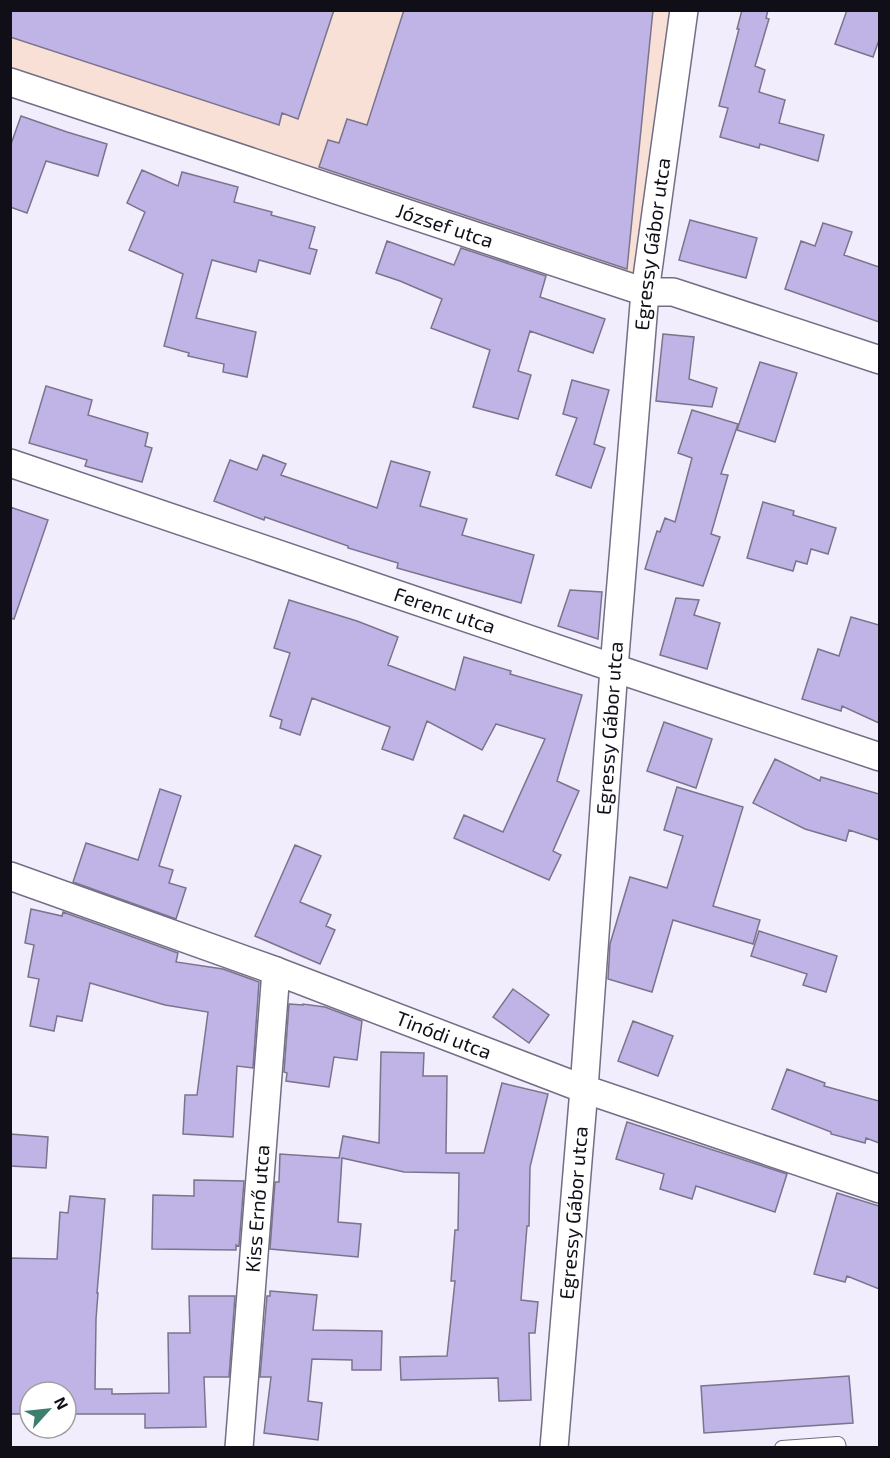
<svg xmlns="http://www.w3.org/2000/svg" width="890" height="1458" font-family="'Exo 2',sans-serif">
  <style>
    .industrial { fill: #f8e0d6 }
    .building { fill: #c0b4e7; stroke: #7a748c; stroke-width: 1.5 }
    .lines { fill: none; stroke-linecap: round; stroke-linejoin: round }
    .lane-casing { stroke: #736e85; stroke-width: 16 }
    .street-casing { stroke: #736e85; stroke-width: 30 }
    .lane { stroke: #fff; stroke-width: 14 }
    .street { stroke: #fff; stroke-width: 27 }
    .labels { text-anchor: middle; stroke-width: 5; stroke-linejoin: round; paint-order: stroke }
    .street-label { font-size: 20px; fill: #100e17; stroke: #fff }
  </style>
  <rect width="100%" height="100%" fill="#f1edfd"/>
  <path class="industrial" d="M11,11H677L634,276L11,69Z"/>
  <path class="building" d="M10,10H334L298,119L282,113L279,125L10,37Z
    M404,10H653L627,269L319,167L328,140L339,143L347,119L367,125Z
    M742,10H768L766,18L769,19L755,66L765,70L759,92L785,100L779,123L824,135L818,161L760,144L759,148L720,137L728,108L719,106L739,29H737Z
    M847,10H879V40L873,57L835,44Z
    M21,116L67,132L107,144L98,176L46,161L27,213L10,207V147Z
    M142,170L178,186L182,172L238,187L234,202L272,212L271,215L315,227L309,248L317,250L310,274L259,260L256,272L212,260L196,318L256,332L247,377L223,372L224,364L188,356L189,353L164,346L183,274L129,250L145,212L127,203Z
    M690,220L757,238L746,278L679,260Z
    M823,223L852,232L844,255L879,267V322L785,289L801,241L815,246Z
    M387,241L454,265L461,248L546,276L540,297L605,319L593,353L530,331L518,371L531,375L518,419L473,407L490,350L431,328L442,299L400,281L376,273Z
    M663,334L694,337L689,379L717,388L712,407L656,401Z
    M760,362L797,373L775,442L737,430Z
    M572,380L609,390L594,444L605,448L591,488L556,475L577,418L563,414Z
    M46,386L92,400L88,415L148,433L145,446L152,448L142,482L85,466L87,460L29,443Z
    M692,410L738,424L721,474L728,475L711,534L720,537L703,586L645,569L657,531L660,532L665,518L675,522L692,458L678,453Z
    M263,455L286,464L281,475L377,508L391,461L430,472L420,506L467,519L462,535L534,555L521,603L397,568L398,563L348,548V546L265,517L264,520L214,501L230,460L257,470Z
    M763,502L794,511L793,515L836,528L828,554L811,549L807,564L796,561L793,571L747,558Z
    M10,507L48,520L14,619L10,618Z
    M570,590L602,592L598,639L558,626Z
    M676,598L699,600L694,615L720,623L707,669L660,655Z
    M289,600L357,621L398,637L388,665L455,690L464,657L511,671L510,674L582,695L557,781L579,791L553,851L561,855L549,880L454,838L464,815L503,832L545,739L496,724L482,750L427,721L413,760L382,749L390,727L312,698L300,735L280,728L282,720L270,716L290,653L274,648Z
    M851,617L879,625V723L842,706L841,711L802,699L818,649L839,656Z
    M664,722L712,739L696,788L647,771Z
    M775,759L820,781L821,777L879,794V840L849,830L846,841L805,829L753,803Z
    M677,787L743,807L713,906L760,920L753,944L673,920L652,992L608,979L610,944L630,877L667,888L683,836L664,830Z
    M160,789L181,796L159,866L173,870L169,883L186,888L176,919L73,882L86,843L138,860Z
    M295,845L321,856L300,902L331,915L326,926L335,930L320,964L255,936Z
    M31,909L62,916L63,912L178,953L176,962L223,969L259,982L253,1068L237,1066L233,1137L183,1134L185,1095H197L208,1012L165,1005L90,983L82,1021L57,1016L54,1031L30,1026L39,979L28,977L34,945L25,943Z
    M759,931L837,956L826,992L803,985L807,974L751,956Z
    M513,989L549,1015L529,1043L493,1017Z
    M289,1004L303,1005V1004L325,1007L362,1021L357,1060L334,1057L329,1087L286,1081L287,1073L284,1072Z
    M633,1021L673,1036L658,1076L618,1061Z
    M381,1052L424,1053L423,1076H447L446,1153H484L502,1083L548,1094L530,1167L529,1226H527L521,1300L538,1302L535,1333H529L531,1400L499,1401L498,1378L401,1380L400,1357L447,1356L455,1281H451L455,1230H458L459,1173L404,1172L342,1158L338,1222L361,1224L358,1257L270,1249L275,1182H279L280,1154L339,1158L343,1136L379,1143Z
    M787,1069L825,1083L824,1086L879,1101V1143L866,1138L865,1143L831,1134V1132L772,1109Z
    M627,1122L787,1174L775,1212L696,1186L692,1199L660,1189L664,1174L616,1159Z
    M10,1134L48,1137L46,1168L10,1166Z
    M194,1180L244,1181L239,1246L236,1245V1250L152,1249L153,1195L194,1196Z
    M837,1193L879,1206V1289L847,1276L845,1282L814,1274Z
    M70,1196L105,1199L97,1293H98L96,1319L95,1389H112V1394L169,1393L168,1333H190L189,1296H235L229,1377H204L206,1427L145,1428V1414H66V1392H30V1414H10V1258L57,1259L60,1212L68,1213Z
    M270,1291L317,1295L313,1330L382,1331L381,1370H352V1360L312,1359L308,1401L322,1403L318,1440L264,1433L271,1377H260L267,1296H270Z
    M849,1376L853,1423L704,1433L701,1386Z"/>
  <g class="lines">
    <g class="lane-casing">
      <path id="lane" d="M782,1448L838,1444L839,1448"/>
    </g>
    <g class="street-casing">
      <g id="street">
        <path id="s1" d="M10,82L645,292H673L880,360"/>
        <path id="s2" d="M10,463L614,668L880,757"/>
        <path id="s3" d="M10,876L276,971L584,1089L880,1189"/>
        <path id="s4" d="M239,1448L276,971"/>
        <path id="s5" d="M554,1448L584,1089L614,668L645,292L684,10"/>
      </g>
    </g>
    <use href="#lane" class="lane"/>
    <use href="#street" class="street"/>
  </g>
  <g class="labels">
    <g class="street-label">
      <text dy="7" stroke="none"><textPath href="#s1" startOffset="458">József utca</textPath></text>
      <text dy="7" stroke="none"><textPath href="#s5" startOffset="1208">Egressy Gábor utca</textPath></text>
      <text dy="7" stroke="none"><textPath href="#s2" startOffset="459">Ferenc utca</textPath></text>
      <text dy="7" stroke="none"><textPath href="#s5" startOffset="722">Egressy Gábor utca</textPath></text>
      <text dy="7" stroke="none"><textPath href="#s3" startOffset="462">Tinódi utca</textPath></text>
      <text dy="7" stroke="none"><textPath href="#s4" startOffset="240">Kiss Ernő utca</textPath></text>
      <text dy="7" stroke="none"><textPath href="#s5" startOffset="236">Egressy Gábor utca</textPath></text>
    </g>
  </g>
  <rect width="890" height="1458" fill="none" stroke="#100e17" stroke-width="24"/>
  <g transform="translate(48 1410) rotate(63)"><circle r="28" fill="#ffffff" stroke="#9f9fa2" stroke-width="1.5"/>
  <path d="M0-4.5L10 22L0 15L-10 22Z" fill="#3d7e6e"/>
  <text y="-9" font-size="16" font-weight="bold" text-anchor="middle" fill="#100e17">N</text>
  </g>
</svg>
